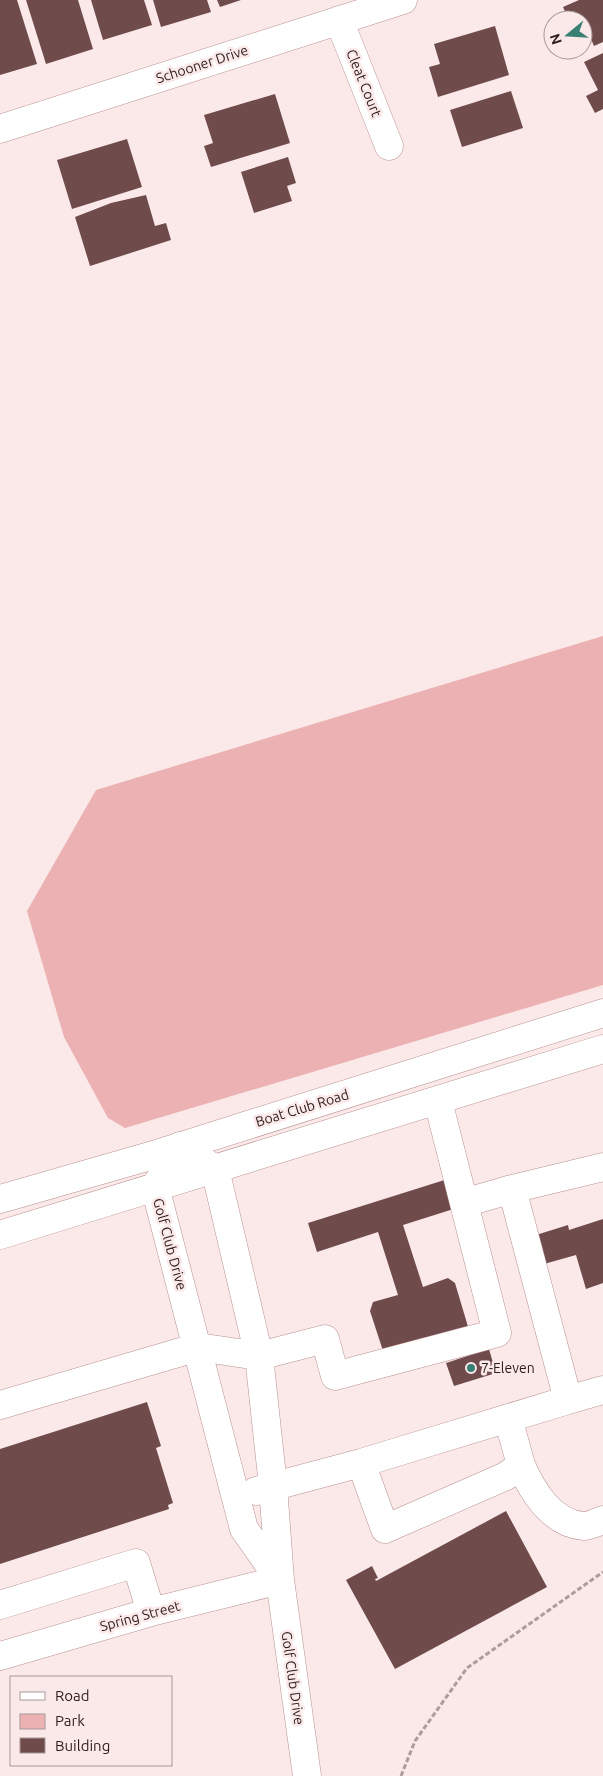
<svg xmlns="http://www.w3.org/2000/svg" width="603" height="1776" font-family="Ubuntu,sans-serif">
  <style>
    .green { fill: #ecb1b2 }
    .building { fill: #6f4b4c }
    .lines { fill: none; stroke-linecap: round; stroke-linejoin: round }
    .minor-casing { stroke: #b99191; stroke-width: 29 }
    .major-casing { stroke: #b99191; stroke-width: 29 }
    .path { stroke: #ac9c9c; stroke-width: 3; stroke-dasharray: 5 2.5; stroke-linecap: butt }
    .minor { stroke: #fff; stroke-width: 28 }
    .major { stroke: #fff; stroke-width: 28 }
    .poi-dot { fill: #3a7f73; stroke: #fbe9e9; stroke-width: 2 }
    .labels { text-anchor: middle; stroke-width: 5; stroke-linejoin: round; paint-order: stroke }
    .street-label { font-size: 14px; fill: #2b1c1c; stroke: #fbe9e9 }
    .poi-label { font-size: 14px; fill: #2b1c1c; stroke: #fbe9e9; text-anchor: start }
  </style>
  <rect width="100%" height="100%" fill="#fbe9e9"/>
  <path class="green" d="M603,636V985L125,1128L108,1118L64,1037L27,911L96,790Z"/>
  <path class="building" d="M0,0H17L37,64L0,75Z
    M26,0H78L93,49L46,64Z
    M91,0H144L152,25L103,40Z
    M153,0H207L211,12L161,27Z
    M217,0H241L220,7Z
    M579,0H603V42L594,46L588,32L583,34V20H569L563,7Z
    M495,26L509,75L438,97L429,67L440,64L434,44Z
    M603,53V109L595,113L586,96L598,90L584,62Z
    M511,91L523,128L462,147L450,110Z
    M275,94L290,143L211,167L204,146L213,143L204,115Z
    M127,139L142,187L72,209L57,160Z
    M288,157L296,183L287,186L292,201L254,213L241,172Z
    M146,195L155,226L166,223L171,240L90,266L75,217L111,203Z
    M454,1177L463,1206L403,1225L423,1287L448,1278L455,1283L469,1330L385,1357L370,1311L373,1302L398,1295L378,1232L317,1252L308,1223Z
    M603,1219V1283L586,1289L576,1255L544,1264L536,1235L568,1225L569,1230Z
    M489,1349L496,1373L454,1386L446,1363Z
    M147,1402L161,1446L156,1448L173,1503L168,1505L169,1509L0,1564V1449Z
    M506,1511L547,1587L395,1669L346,1580L372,1566L378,1578L375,1579L376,1581Z"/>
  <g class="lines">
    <g class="minor-casing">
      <path id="minor" d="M339,20L389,146
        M0,129L403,0
        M464,1203L512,1189
        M568,1400L603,1390
        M0,1405L198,1347L259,1356L325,1339L335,1376L497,1333L438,1101
        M361,1463L385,1529L506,1476L521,1465L508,1418
        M521,1465C532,1491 552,1524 584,1526C589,1526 597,1522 603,1520
        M256,1491L361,1463L568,1400L512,1189L603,1167
        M280,1580L244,1529L155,1187L180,1146L215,1169L259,1356L273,1486L280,1580L307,1776
        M0,1605L136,1563L151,1612
        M0,1656L151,1612L280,1580"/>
    </g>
    <g class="major-casing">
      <path id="major" d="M0,1199L150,1156L603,1013
        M0,1235L603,1049"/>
    </g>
    <path class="path" d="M401,1776L415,1741L467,1668L603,1572"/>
    <use href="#minor" class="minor"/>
    <use href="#major" class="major"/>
  </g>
  <circle class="poi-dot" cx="471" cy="1368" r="5"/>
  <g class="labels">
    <g class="street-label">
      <text transform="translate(202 64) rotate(-18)" y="5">Schooner Drive</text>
      <text transform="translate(364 83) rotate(68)" y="5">Cleat Court</text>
      <text transform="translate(302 1108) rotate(-17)" y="5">Boat Club Road</text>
      <text transform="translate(170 1244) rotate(75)" y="5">Golf Club Drive</text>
      <text transform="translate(140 1616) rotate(-15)" y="5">Spring Street</text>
      <text transform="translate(293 1678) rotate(82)" y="5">Golf Club Drive</text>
    </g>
    <g class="poi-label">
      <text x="481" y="1373">7-Eleven</text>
    </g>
  </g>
  <rect x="10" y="1676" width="162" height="90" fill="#fbe9e9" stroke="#a89797"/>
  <rect x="20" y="1692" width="25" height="8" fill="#ffffff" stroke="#a89797"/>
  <text x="55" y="1701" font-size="15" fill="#2b1c1c">Road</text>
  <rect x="20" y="1714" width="25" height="15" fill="#ecb1b2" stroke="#a89797"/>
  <text x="55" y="1726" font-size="15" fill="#2b1c1c">Park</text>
  <rect x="20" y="1738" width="25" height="15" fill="#6f4b4c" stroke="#a89797"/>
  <text x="55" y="1751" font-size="15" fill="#2b1c1c">Building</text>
  <g transform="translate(568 35) rotate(252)"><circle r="24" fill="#fbe9e9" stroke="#a89797"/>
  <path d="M0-4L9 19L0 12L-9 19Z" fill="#3a7f73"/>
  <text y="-8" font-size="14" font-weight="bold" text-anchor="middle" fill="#2b1c1c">N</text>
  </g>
</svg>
